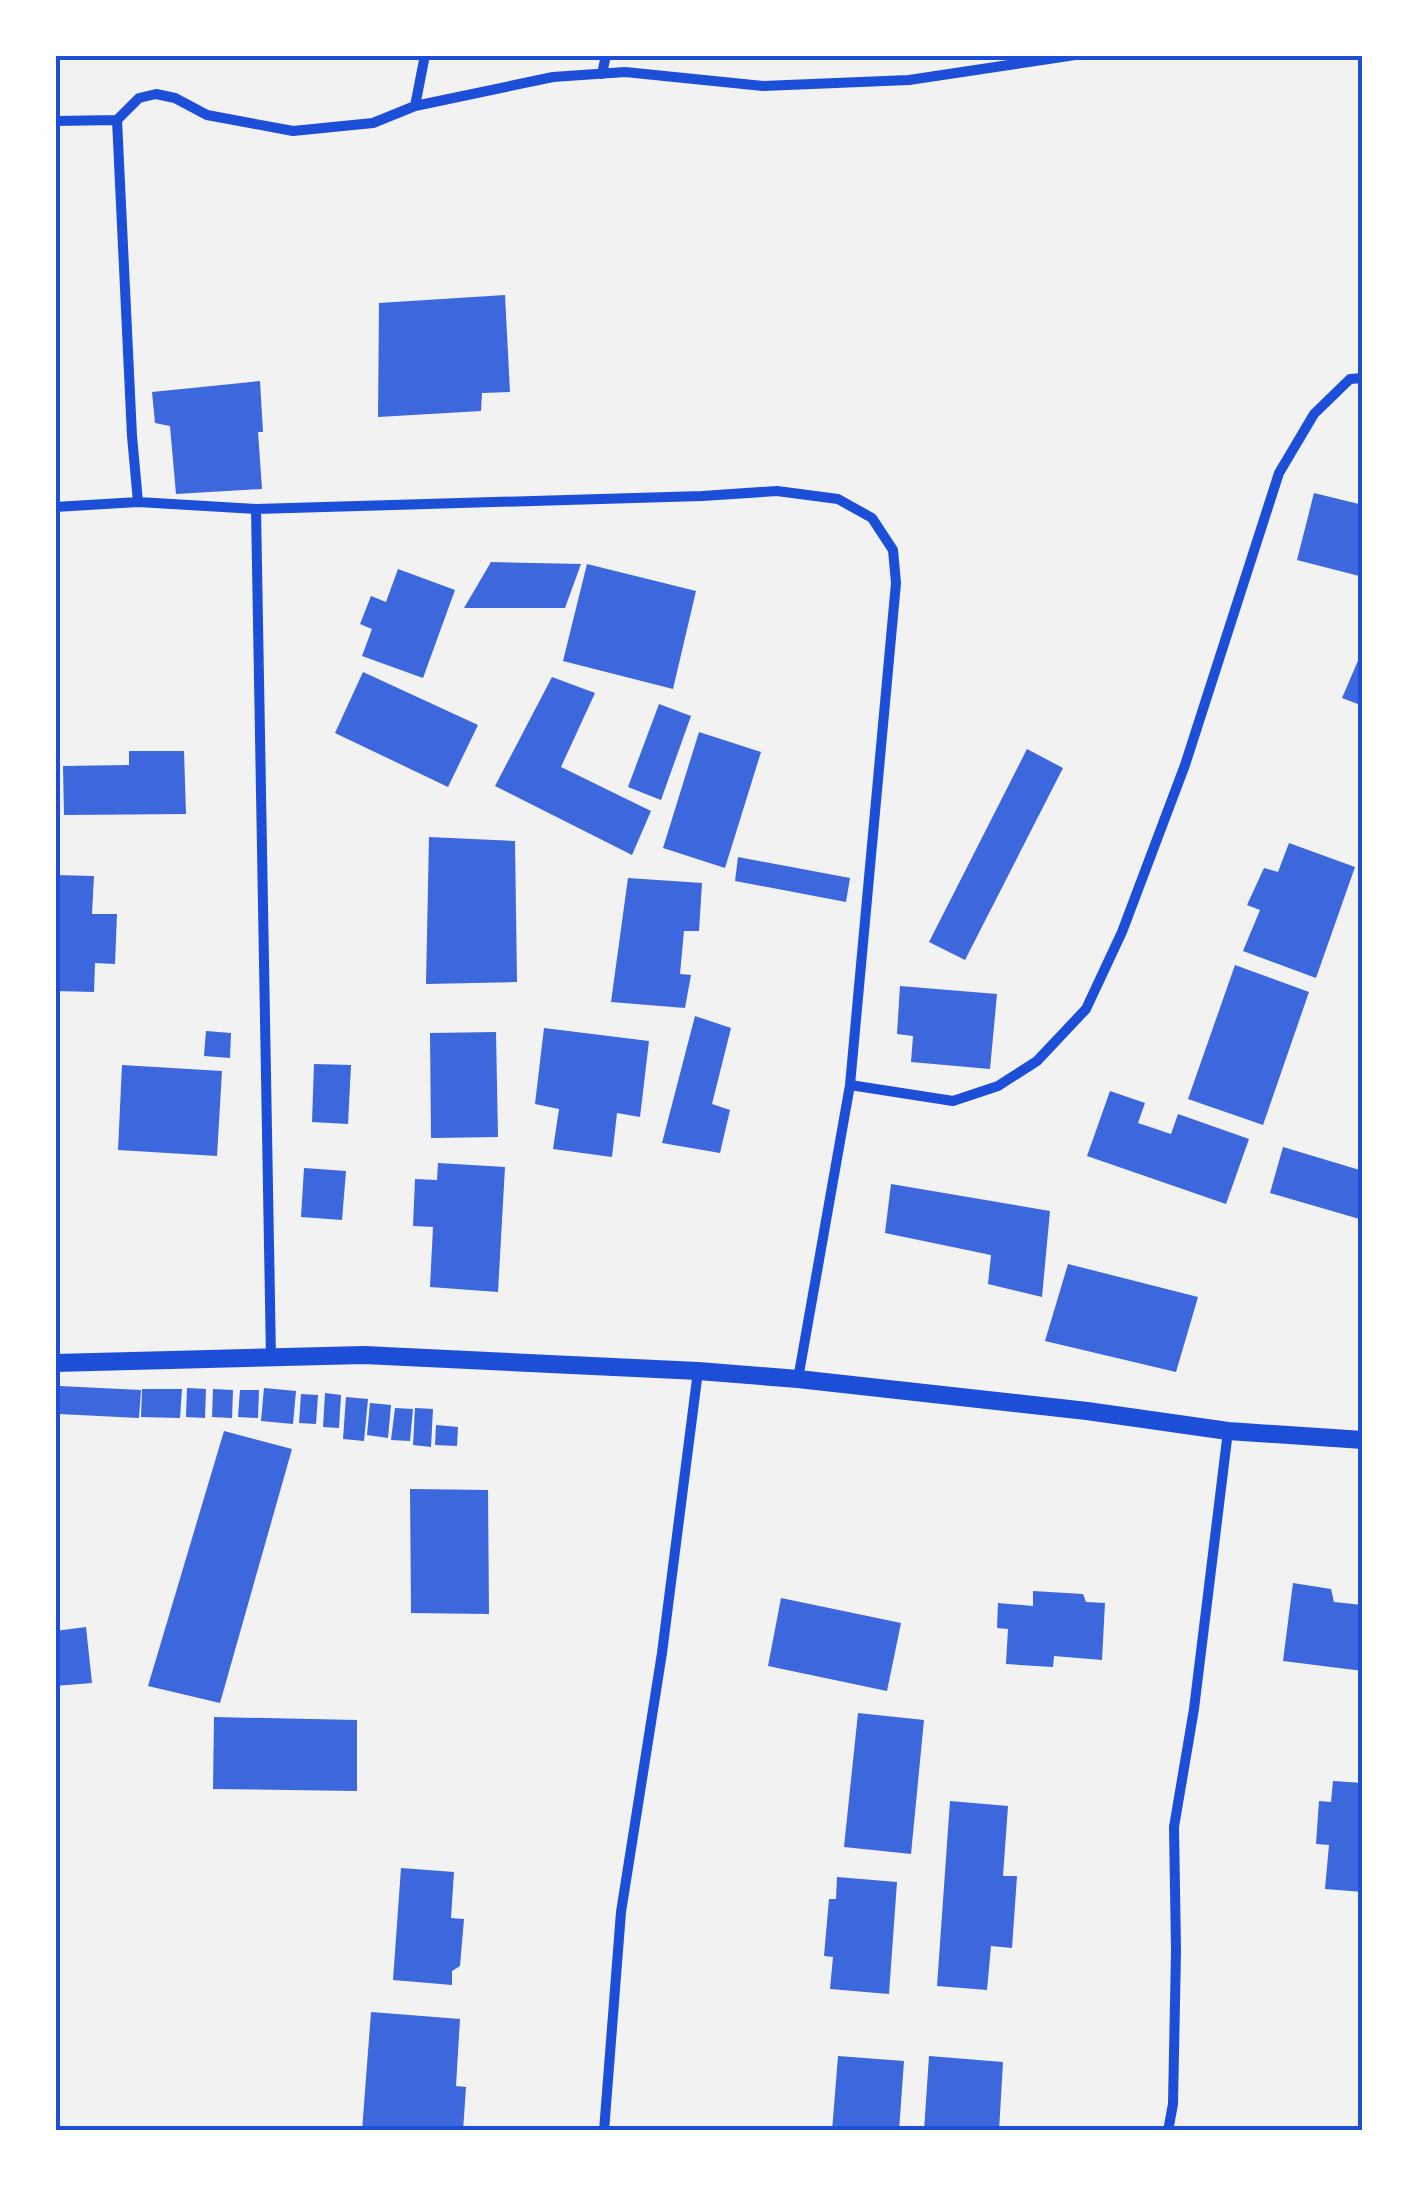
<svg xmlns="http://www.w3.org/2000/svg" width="1418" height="2186" font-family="'Roboto Serif',serif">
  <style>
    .building { fill: #3d67dc }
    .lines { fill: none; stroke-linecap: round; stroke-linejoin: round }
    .minor { stroke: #1d4ed8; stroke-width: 10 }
    .tertiary { stroke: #1d4ed8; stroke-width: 18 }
    .neatline { fill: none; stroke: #1d4ed8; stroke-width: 4 }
  </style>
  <rect width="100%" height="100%" fill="#f2f2f2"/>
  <path class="building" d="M505,295L510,392L482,393L481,411L378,417L379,303Z
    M260,381L263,432H258L262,489L176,494L170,426L155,423L152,392Z
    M1314,493L1363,505V577L1297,560Z
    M491,562L581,564L565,608H464Z
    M587,564L696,591L673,689L563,661Z
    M398,569L455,590L423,678L362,656L372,629L360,624L371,596L386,602Z
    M1363,649V706L1342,698Z
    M363,672L478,725L448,787L335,733Z
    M552,677L595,693L561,767L651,811L632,855L495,786Z
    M659,704L691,716L661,800L628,787Z
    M699,732L761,752L725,868L663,848Z
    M1027,749L1063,768L965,960L929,942Z
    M129,751H184L186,814L64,815L63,766L129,765Z
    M429,837L515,841L517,982L426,984Z
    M1289,843L1355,867L1316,978L1243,951L1260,910L1247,905L1264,868L1278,872Z
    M738,857L850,878L846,902L735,881Z
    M55,875L94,876L92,914H117L115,964L95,963L94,992L55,991Z
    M628,878L702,883L699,931H684L680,974L691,975L685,1008L611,1002Z
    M1235,965L1309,992L1263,1125L1188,1099Z
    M900,986L997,994L990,1069L911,1062L913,1036L897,1034Z
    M695,1016L731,1028L712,1104L730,1110L720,1153L662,1143Z
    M544,1028L649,1041L640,1117L617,1113L612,1157L553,1149L559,1109L535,1104Z
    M206,1031L231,1033L230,1058L204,1056Z
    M496,1032L498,1137L431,1138L430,1033Z
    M314,1064L351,1065L348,1124L312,1122Z
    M122,1065L222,1071L217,1156L118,1150Z
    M1110,1091L1145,1103L1138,1123L1171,1134L1178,1114L1249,1139L1226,1204L1087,1156Z
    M1283,1147L1363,1171V1220L1270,1193Z
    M438,1163L505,1167L498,1292L430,1287L433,1227L413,1226L415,1179L437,1180Z
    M304,1168L346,1171L342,1220L301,1217Z
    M891,1184L1050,1211L1042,1297L988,1284L991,1255L885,1233Z
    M1068,1264L1198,1297L1176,1372L1045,1341Z
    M60,1386L141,1390L139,1418L59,1414Z
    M187,1388L206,1389L205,1418L186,1417Z
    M264,1388L296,1391L293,1424L261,1421Z
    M142,1389H182L180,1418L141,1417Z
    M213,1389L233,1390L232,1418L212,1417Z
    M240,1390H259L258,1418L238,1417Z
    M325,1393L341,1395L339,1428L323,1427Z
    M301,1394L318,1395L316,1424L299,1423Z
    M346,1397L368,1399L364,1441L343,1439Z
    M370,1403L391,1405L388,1438L367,1435Z
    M395,1408L413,1409L410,1441L391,1440Z
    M415,1408L433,1409L431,1447L413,1445Z
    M436,1425L458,1427L457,1446L435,1445Z
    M224,1431L292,1449L220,1703L148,1686Z
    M410,1489L488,1490L489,1614L411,1613Z
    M1293,1583L1331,1589L1334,1602L1363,1605V1671L1283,1661Z
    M1033,1591L1083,1594L1086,1602L1105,1603L1102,1660L1054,1656L1053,1667L1006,1664L1008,1629L997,1628L998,1603L1033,1606Z
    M781,1598L901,1623L887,1691L768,1666Z
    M86,1627L92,1683L55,1686V1631Z
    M858,1713L924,1720L911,1854L844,1847Z
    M214,1717L357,1720V1791L213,1789Z
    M1333,1781L1363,1783V1892L1325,1889L1329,1845L1316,1844L1319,1801L1331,1802Z
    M950,1801L1008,1806L1003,1876H1017L1012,1948L991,1946L987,1990L937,1986Z
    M401,1868L454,1872L451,1918L464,1919L460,1966L452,1971V1985L393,1980Z
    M837,1877L897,1882L889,1994L830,1989L833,1957L824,1956L829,1899H836Z
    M371,2012L460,2019L456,2086L466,2087L463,2131H362Z
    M838,2056L904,2061L899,2131H832Z
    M929,2056L1003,2062L999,2131H924Z"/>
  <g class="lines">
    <path class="minor" d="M602,74L606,55
      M415,106L425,55
      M117,120L132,436L138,502
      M55,121L117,120L139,98L156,94L175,98L207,115L293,131L373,123L415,106L553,77L625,72L763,86L909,80L1075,55
      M55,507L138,502L256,509L702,496L777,491L838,499L872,518L893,550L896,583L850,1085L798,1379
      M256,509L271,1358
      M850,1085L953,1101L998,1086L1037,1061L1086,1009L1122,932L1185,765L1279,473L1314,414L1350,379L1363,378
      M604,2131L621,1912L662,1653L698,1371
      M1168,2131L1173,2104L1176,1951L1174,1827L1194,1709L1228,1431"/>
    <path class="tertiary" d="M55,1363L364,1355L698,1371L798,1379L1087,1411L1228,1431L1363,1440"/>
  </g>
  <rect width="1418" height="2186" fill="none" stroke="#ffffff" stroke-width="115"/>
  <rect x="58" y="58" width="1302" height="2070" class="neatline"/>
</svg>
